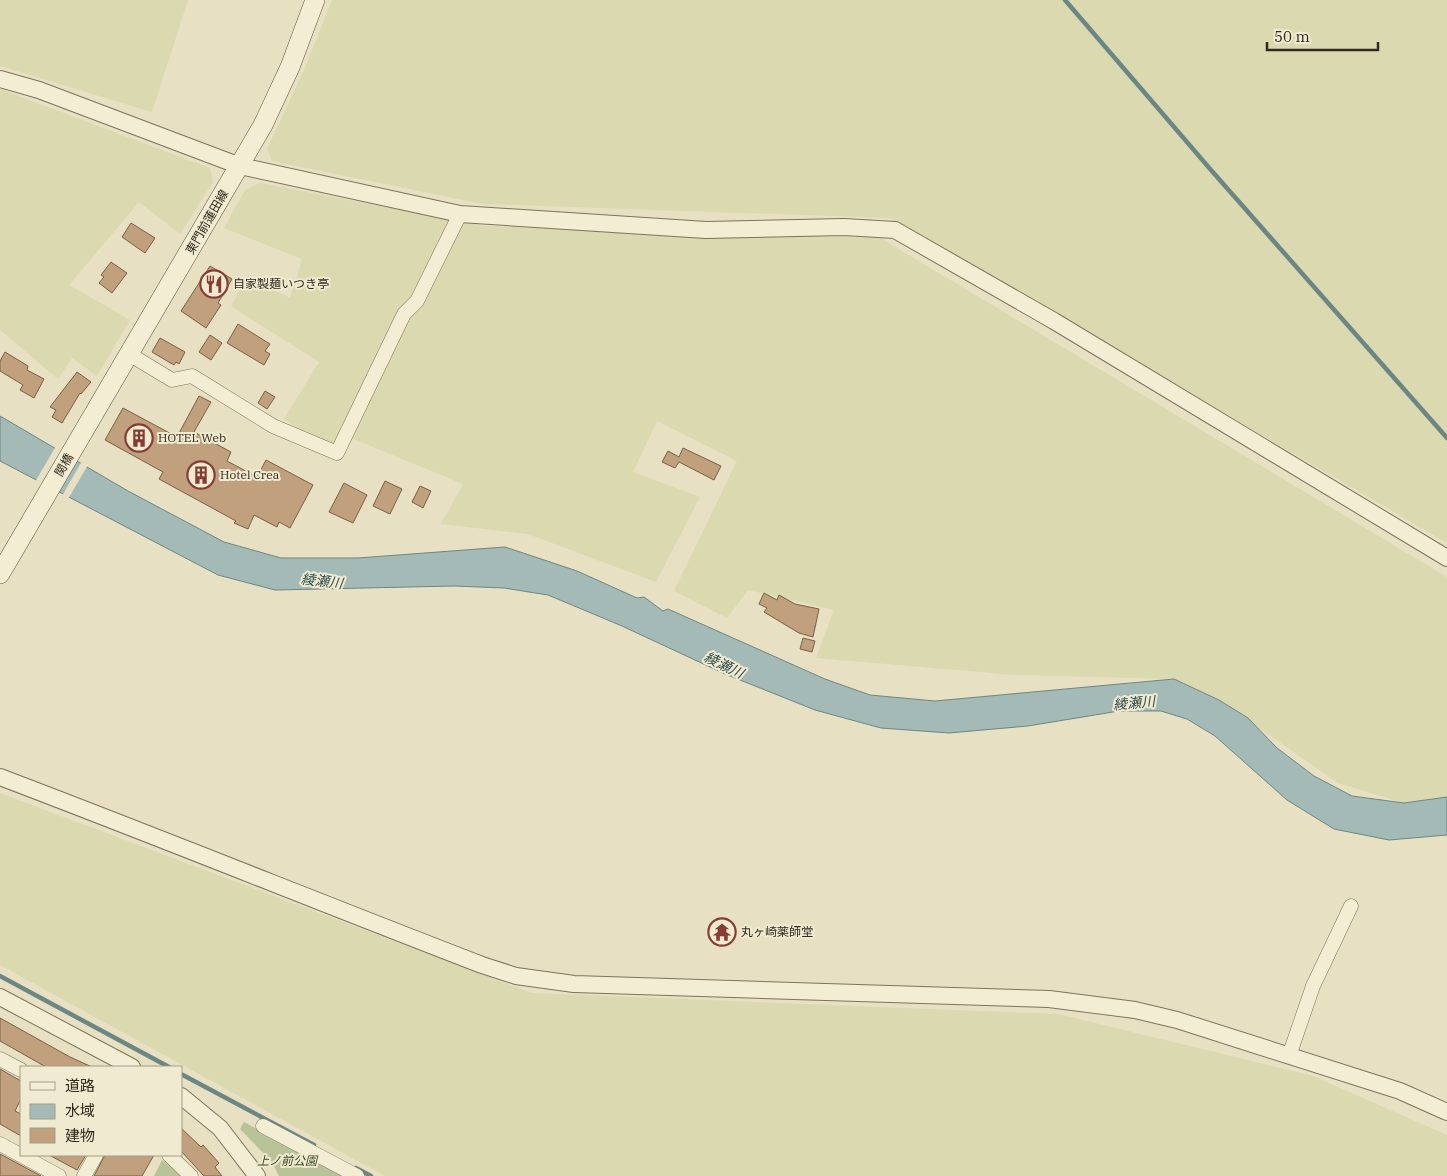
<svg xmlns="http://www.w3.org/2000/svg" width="1447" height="1176" font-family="'IBM Plex Serif','Noto Sans JP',serif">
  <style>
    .farmland { fill: #dbd9b0 }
    .green { fill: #b9c398 }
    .water { fill: #a4bab6; stroke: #6c8783 }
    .pier { fill: #e7e0c2 }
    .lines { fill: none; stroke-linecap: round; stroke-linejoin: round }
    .stream { stroke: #6c8783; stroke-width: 4.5 }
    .building { fill: #c0a07d; stroke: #7a6045 }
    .minor-casing { stroke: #7e725c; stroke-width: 15 }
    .tertiary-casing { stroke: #7e725c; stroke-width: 18 }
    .secondary-casing { stroke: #60533f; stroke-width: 20 }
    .minor { stroke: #f3edd4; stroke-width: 14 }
    .tertiary { stroke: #f3edd4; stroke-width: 16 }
    .secondary { stroke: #f3edd4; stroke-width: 19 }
    .labels { text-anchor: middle; stroke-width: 4; stroke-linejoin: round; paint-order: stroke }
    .street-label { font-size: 12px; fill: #30291e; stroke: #efead0 }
    .poi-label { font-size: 12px; fill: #30291e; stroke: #efead0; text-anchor: start }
    .park-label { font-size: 12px; font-style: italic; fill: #3d4a27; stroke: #efead0 }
    .water-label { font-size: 14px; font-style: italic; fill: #2f4d4e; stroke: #efead0 }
  </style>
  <rect width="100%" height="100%" fill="#e7e0c2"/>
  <path class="farmland" d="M0,0H188L152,112L0,66Z
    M332,0H1447V543L890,218L483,204L272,161L267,149L304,70Z
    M0,89L210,168L213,182L180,234L139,202L69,285L130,320L97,376L72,358L58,379L0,330Z
    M260,183L485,226L880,238L1447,577V801L1417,807L1338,783L1219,700L1174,679L1015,675L816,658L834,610L748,590L727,618L674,591L737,461L657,421L633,472L700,497L656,582L528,534L441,524L463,484L339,433L330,450L284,419L319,362L231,306L248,275L290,298L302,259L224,228L245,190Z
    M0,793L532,993L1058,1014L1313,1076L1447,1135V1176H385L0,965Z"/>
  <path class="green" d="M244,1122L345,1176H279L272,1162L240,1129Z
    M162,1160L180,1175L181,1176H154Z"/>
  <path class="water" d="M0,416L128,491L224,542L281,558H358L505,547L577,571L637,598L644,597L663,611L668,609L825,679L870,695L935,701L1174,679L1219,700L1248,718L1277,748L1314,776L1352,796L1404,803L1447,797V835L1389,840L1334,829L1287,800L1215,736L1187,719L1161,711H1119L1028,726L949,733L881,728L815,710L725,674L622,626L548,595L504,588L454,586L275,590L218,575L0,461Z"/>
  <path class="pier" d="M56,446L62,450L41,485L35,482Z
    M82,461L88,465L68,499L62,496Z"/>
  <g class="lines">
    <path class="stream" d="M1065,0L1211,170L1447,438
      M0,976L169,1067
      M181,1074L314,1145
      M356,1168L371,1176"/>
  </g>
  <path class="building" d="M131,223L155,238L145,253L122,237Z
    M111,262L127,273L112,293L99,283L104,277L101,275Z
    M210,266L232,279L218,303L221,305L206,328L181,311Z
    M238,324L270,344L265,351L270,354L264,365L227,343Z
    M210,335L222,343L211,360L199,352Z
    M160,338L185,352L179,364L176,362L174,365L152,352Z
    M5,352L28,366L27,370L44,379L34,398L20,390L23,385L0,371V361Z
    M77,372L91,382L81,394L80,393L62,423L52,417L56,410L50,407Z
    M265,391L275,397L267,409L258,403Z
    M199,396L211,402L194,432L231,452L227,461L257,477L266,460L313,485L290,528L279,522L277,527L254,515L248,529L234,523L236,521L159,479L163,472L105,440L123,408L177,437Z
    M683,448L721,466L714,480L679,462L675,468L662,462L668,451L679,457Z
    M385,481L402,489L390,514L373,506Z
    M344,483L367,495L353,523L329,512Z
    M420,486L431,491L423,508L412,502Z
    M764,593L777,600L779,595L795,604L819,609L813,637L799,633L764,612L767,608L759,604Z
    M803,638L815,641L812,652L800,649Z
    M717,923L731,927L727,942L712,938Z
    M0,1018L70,1057L92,1067H46L0,1041Z
    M0,1069L21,1081V1099L15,1111L21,1114V1136L0,1124Z
    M181,1128L201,1147L203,1145L219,1163L215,1167L222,1176H204L181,1151Z
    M0,1154L41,1176H0Z
    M49,1155H86L77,1170Z
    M105,1155H154L142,1176H94Z"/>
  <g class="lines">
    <g class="minor-casing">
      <path id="minor" d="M129,354L172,380L192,376L273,426L337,453L404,314L417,301L460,214
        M1289,1056L1313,986L1351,906
        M0,1059L21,1070
        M263,1126L357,1176
        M0,1144L59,1176
        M169,1155L191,1176
        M84,1176L96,1155"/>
    </g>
    <g class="tertiary-casing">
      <path id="tertiary" d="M0,79L39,90L240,166L460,214L706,230L844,227L895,230L1054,321L1447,558
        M0,777C161,838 321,903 482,965L516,976L574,984L1049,999L1135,1010L1177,1020L1400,1091L1447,1112
        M0,997L132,1067
        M181,1096L220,1128L257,1176"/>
    </g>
    <g class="secondary-casing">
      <path id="secondary" d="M0,574L263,125L290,67L315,0"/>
    </g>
    <use href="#minor" class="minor"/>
    <use href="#tertiary" class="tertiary"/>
    <use href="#secondary" class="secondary"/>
  </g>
  <defs>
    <g id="restaurant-ring" transform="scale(1.4375)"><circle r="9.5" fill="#efead0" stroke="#853c34" stroke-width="1.5"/><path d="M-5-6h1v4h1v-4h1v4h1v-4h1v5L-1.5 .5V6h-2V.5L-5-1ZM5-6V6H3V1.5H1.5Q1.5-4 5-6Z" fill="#853c34"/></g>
    <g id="building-ring" transform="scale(1.4375)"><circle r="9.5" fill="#efead0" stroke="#853c34" stroke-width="1.5"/><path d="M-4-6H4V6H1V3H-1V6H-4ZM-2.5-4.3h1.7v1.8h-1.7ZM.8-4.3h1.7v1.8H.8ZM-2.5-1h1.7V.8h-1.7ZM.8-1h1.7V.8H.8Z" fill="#853c34"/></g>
    <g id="temple-ring" transform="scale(1.4375)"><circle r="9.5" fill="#efead0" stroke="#853c34" stroke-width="1.5"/><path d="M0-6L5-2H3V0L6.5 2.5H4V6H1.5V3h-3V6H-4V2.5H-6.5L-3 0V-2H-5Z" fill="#853c34"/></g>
  </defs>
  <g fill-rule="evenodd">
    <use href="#restaurant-ring" x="214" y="284"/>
    <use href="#building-ring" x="139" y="438"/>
    <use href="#building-ring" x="201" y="475"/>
    <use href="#temple-ring" x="722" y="932"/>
  </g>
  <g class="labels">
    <g class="street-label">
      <text transform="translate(207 222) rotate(-60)" y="4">東門前蓮田線</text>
      <text transform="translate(64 465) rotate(-60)" y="4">関橋</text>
    </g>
    <g class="poi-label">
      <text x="233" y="288">自家製麺いつき亭</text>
      <text x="158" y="442">HOTEL Web</text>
      <text x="220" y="479">Hotel Crea</text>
      <text x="741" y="936">丸ヶ崎薬師堂</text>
    </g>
    <g class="park-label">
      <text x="287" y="1165">上ノ前公園</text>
    </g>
    <g class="water-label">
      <text transform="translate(322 581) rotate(7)" y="5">綾瀬川</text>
      <text transform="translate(724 665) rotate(26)" y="5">綾瀬川</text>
      <text transform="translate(1134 703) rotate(-5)" y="5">綾瀬川</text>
    </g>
  </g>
  <rect x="20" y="1066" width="162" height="90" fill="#efead0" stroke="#a39d89"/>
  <rect x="30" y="1082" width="25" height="8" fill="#f3edd4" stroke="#a39d89"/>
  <text x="65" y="1091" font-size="15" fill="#30291e">道路</text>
  <rect x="30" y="1104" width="25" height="15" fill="#a4bab6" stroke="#a39d89"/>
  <text x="65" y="1116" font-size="15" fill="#30291e">水域</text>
  <rect x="30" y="1128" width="25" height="15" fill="#c0a07d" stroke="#a39d89"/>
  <text x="65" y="1141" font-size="15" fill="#30291e">建物</text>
  <path d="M1267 42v8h111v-8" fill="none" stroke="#30291e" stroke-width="2.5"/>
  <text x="1274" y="42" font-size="15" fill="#30291e" stroke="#efead0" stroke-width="4" paint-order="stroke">50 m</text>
</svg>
